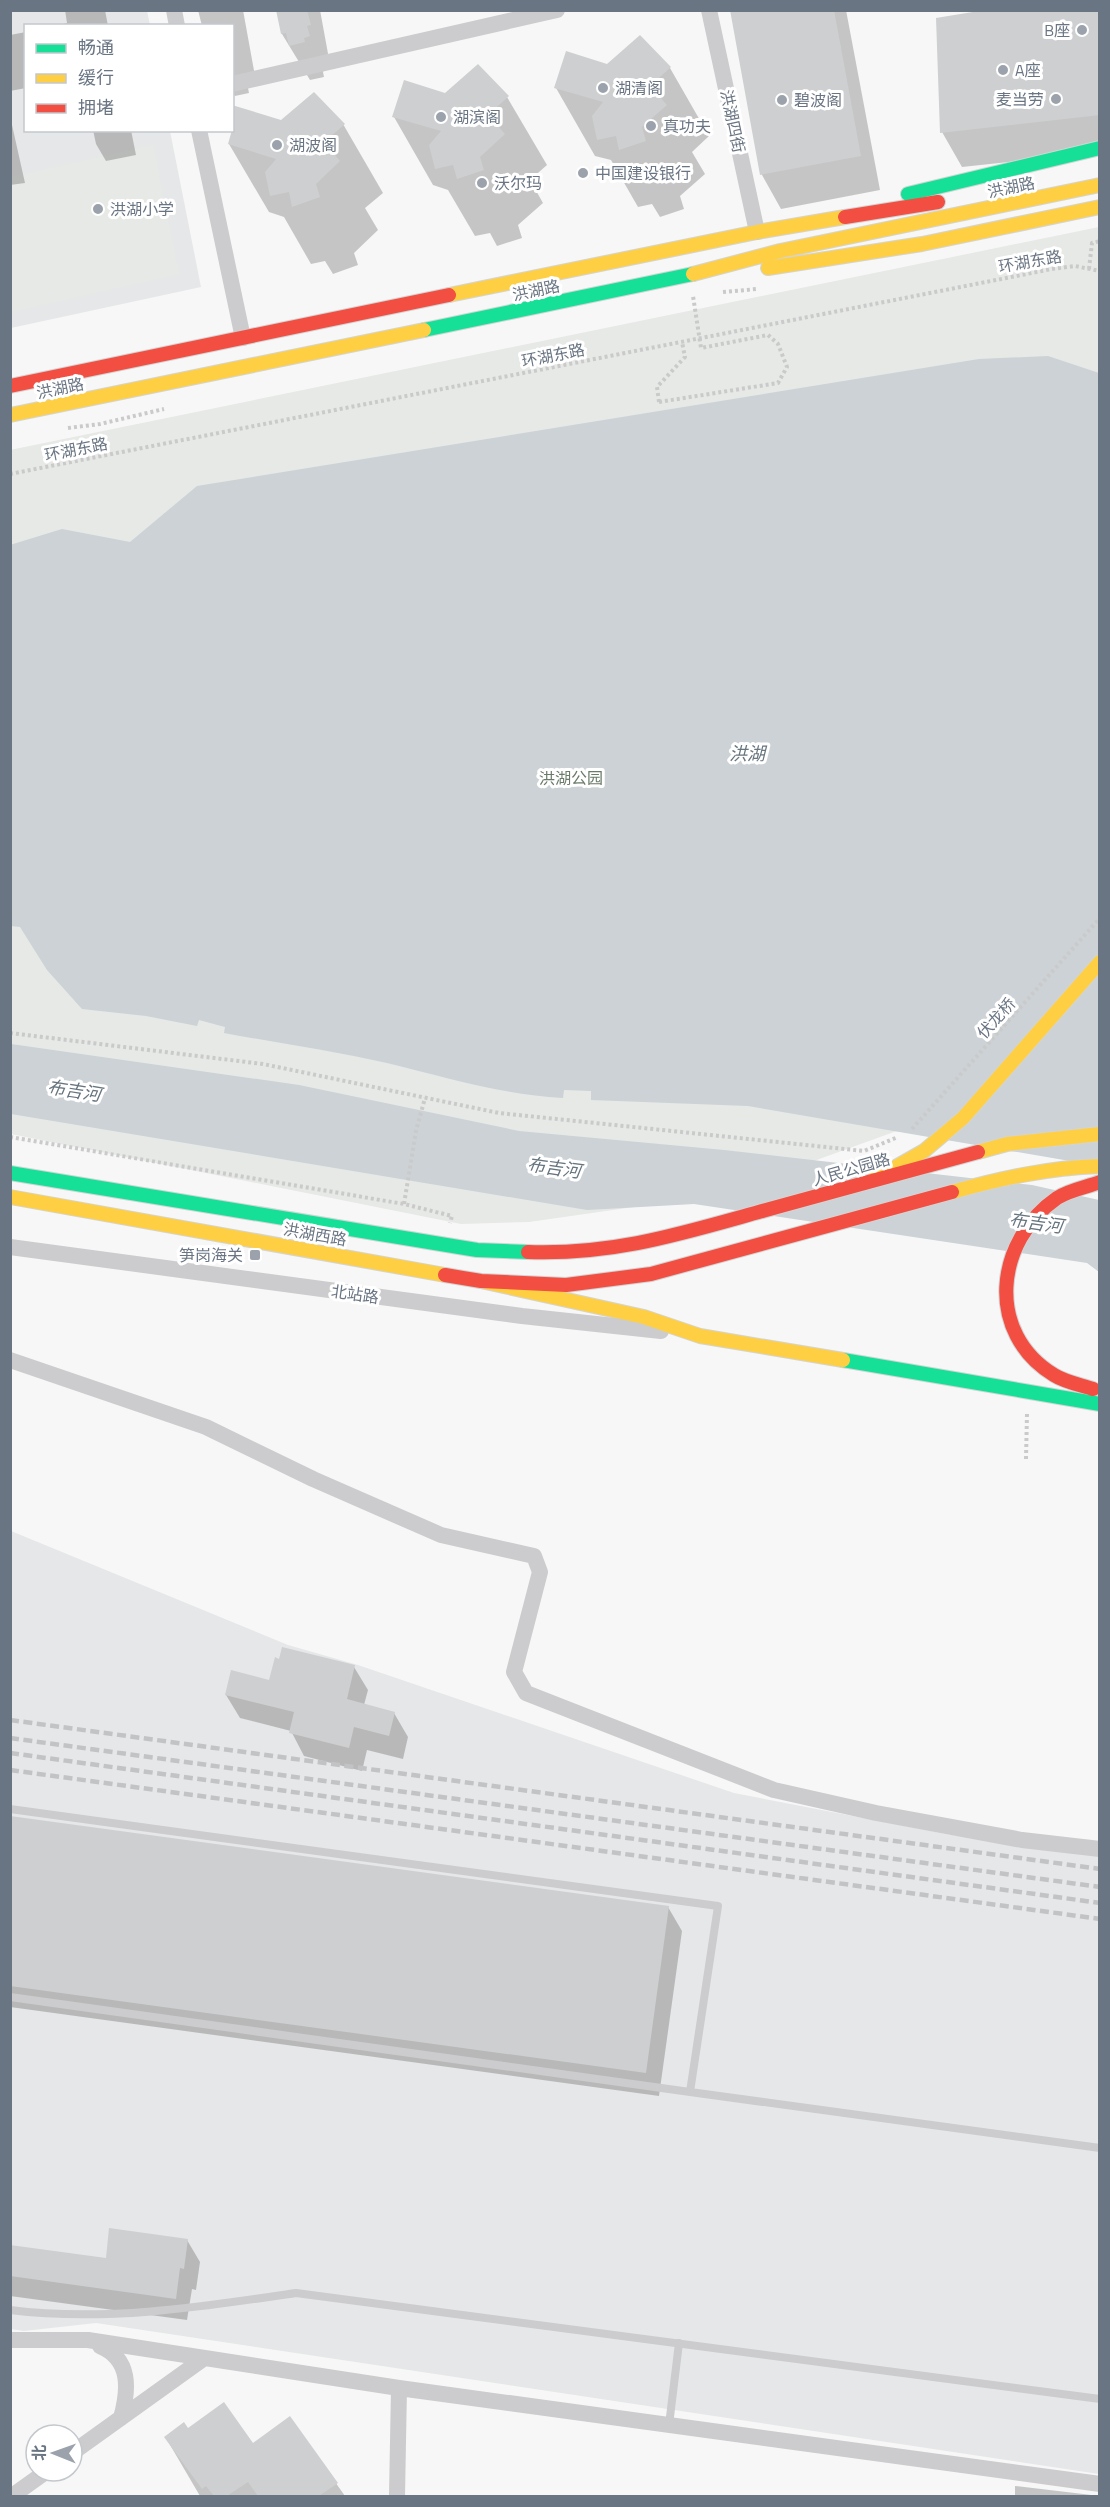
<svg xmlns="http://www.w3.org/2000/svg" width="1110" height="2507" font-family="'Titillium Web','Noto Sans SC',sans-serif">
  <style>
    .built { fill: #e6e7e8 }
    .green { fill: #e6e9e5 }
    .water { fill: #ccd2d5 }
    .shadow { fill: #0003 }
    .building { fill: #cecfd0 }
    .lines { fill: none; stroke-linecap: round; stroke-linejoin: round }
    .fast-casing { stroke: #d3d4d5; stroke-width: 16 }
    .slow-casing { stroke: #d3d4d5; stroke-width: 16 }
    .jam-casing { stroke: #d3d4d5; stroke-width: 16 }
    .path { stroke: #cacacb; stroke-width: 4; stroke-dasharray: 3 3; stroke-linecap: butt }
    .lane { stroke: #ccccce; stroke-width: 8 }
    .street { stroke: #ccccce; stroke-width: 16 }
    .fast { stroke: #16e098; stroke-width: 14 }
    .slow { stroke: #ffcf43; stroke-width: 14 }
    .jam { stroke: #f24e42; stroke-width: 14 }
    .rail { stroke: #c2c3c4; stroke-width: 4.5; stroke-dasharray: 9 4.5; stroke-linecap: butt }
    .path-bridge { stroke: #cacacb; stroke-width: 4; stroke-dasharray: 3 3; stroke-linecap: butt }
    .poi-dot { fill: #9ba2ac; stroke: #fff; stroke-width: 2 }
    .labels { text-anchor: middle; stroke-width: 6; stroke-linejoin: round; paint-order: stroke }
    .poi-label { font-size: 16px; fill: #6a7583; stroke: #fff; text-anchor: start }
    .street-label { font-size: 16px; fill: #6a7583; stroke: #fff }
    .park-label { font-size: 16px; fill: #6a7b69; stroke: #fff }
    .water-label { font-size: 18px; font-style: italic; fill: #67757f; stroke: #fff }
  </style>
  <rect width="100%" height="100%" fill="#f7f7f7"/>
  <path class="built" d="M10,11H147L150,25L26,26V130L170,131L201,287L11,328Z
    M11,1531L288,1645L358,1665L734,1793L946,1834L1099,1854V2474L96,2323L24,2331L11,2329Z"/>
  <path class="green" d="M153,145L179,274L11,312V177Z
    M1099,227V1088L927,1120L800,1166L662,1203L529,1222L461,1224L11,1134L10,450Z"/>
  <path class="water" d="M1048,356L1099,373V1166L748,1106L591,1100V1091L564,1090L563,1098C503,1095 445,1077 387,1063C333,1051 278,1043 224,1033L225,1027L199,1020L197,1026L146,1016L82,1009L47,970L20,927L11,926L10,545L62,529L130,542L197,486L979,359Z
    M11,1044L299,1085L519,1131L724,1150L1032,1185L1099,1200V1272L1087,1263L694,1204L587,1210L11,1114Z"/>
  <path class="shadow" d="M65,10H105L108,26H57L67,23Z
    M198,10H243L255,76L248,88L249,93L235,96L232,92V26H202Z
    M277,10H320L329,59L323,72L324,77L310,80L282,34Z
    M731,10H846L880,190L781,209L762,175Z
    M1100,10V152L962,167L942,132Z
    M26,32V88L10,91V35Z
    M640,37L670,68L709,136L692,152L705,174L680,196L684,209L660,217L652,204L638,207L611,160L595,156L556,88L607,66Z
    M445,95L507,97L547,165L530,180L543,203L518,225L522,238L497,246L490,233L475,236L448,190L433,185L394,117Z
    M10,116L25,183L10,185Z
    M281,122L343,124L383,193L365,208L378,230L354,253L358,265L333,274L325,261L311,264L284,217L269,212L229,144Z
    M93,130H131L136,155L106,161L96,144Z
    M354,1667L368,1690L364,1705L394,1713L408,1737L403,1759L367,1750L362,1771L304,1756L291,1731L240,1718L226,1695L270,1682Z
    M10,1817L668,1907L682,1931L659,2096L10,2007Z
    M187,2240L200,2262L196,2290L192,2289L187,2320L10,2296V2246L107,2260Z
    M290,2418L345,2496H200L166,2438L188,2430L253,2445Z
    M1015,2486L1100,2496H1015Z"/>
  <path class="building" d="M276,10H307L311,25L307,26L310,36L304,38L305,42L289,46L286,33L281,34Z
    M730,10H834L861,156L760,175Z
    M985,10H1100V115L940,133L936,18Z
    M640,35L671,67L650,86L667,105L642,127L646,141L619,150L616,136L597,140L592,116L603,102L554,88L566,51L607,64Z
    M478,64L509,96L488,115L505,134L480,157L484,170L457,179L453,165L435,169L429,145L441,131L392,117L404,80L445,93Z
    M314,92L345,124L324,142L340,161L316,184L320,197L292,207L289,192L270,196L265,172L276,159L228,144L232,130V105L281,120Z
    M282,1647L355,1665L347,1699L395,1712L389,1736L354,1727L349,1748L289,1733L294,1712L225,1695L231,1670L269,1680L275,1657L279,1659Z
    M10,1816L669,1906L646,2073L10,1986Z
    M109,2228L188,2239L184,2269L180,2268L176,2299L10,2276V2245L106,2258Z
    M224,2402L253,2443L290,2416L338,2483L319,2496H258L248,2482L227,2496H214L206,2486L202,2489L164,2437L184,2422L188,2428Z"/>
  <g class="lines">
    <g class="fast-casing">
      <path id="fast" d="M908,194L1100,148
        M424,330L693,274
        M10,1173L477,1250L528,1252
        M843,1360L1100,1404"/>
    </g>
    <g class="slow-casing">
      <path id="slow" d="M768,268L922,244L1100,207
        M693,274L780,251L1100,185
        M449,295L757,232L845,217
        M10,415L424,330
        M978,1152L1007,1144L1100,1134
        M873,1180L924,1151L963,1118L1100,962
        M952,1192C1002,1178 1048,1168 1100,1166
        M10,1197L445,1275
        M481,1281L644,1317L700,1336L843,1360"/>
    </g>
    <g class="jam-casing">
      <path id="jam" d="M845,217L938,202
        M10,386L449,295
        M528,1252C616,1255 683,1233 766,1210C837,1191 907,1171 978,1152
        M445,1275L481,1281L566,1285L651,1274L952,1192
        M1093,1389C1081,1385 1065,1382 1054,1375C985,1333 995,1241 1057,1198C1069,1190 1087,1187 1100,1182"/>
    </g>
    <path class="path" d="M1089,269L1092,243L1100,241
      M723,292L757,289
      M659,402L657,387L685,357L682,342
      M68,428L100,424L164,409
      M10,474L1052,269L1075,266L1100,271
      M10,1033L263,1064L499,1113L864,1151L898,1137
      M912,1129L1100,918
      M10,1137L404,1204L452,1216L450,1223
      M404,1204L416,1131L425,1098
      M1026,1459L1027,1414"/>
    <path class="lane" d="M10,1809L718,1906L690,2092L10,1997
      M690,2092L1100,2148
      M10,2310C106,2322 201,2307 296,2293L1100,2399
      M669,2425L679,2343"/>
    <path class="street" d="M174,10L177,26
      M709,10L757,232
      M232,84L557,10
      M199,130L243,338
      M10,1247L522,1316L661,1331
      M10,1360L206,1427L313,1479L441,1535L534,1556L540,1572L514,1672L526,1693L774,1790L876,1813L1022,1840L1100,1849
      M10,2340H88L399,2388L1100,2484
      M100,2346C131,2359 129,2389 121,2418
      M72,2453L203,2359
      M12,2496L47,2471
      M397,2496L399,2388"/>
    <use href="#fast" class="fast"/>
    <use href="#slow" class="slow"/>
    <use href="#jam" class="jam"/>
    <path class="rail" d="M10,1720L1100,1869
      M10,1738L1100,1887
      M10,1753L1100,1903
      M10,1770L1100,1919"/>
    <path class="path-bridge" d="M659,402L778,383L787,367L778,344L768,335L701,348L693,296"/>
  </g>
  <g class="poi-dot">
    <circle cx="1082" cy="30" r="6"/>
    <circle cx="1003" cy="70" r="6"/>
    <circle cx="603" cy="88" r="6"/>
    <circle cx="1056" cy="99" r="6"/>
    <circle cx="782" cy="100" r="6"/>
    <circle cx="441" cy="117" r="6"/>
    <circle cx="651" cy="126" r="6"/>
    <circle cx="277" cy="145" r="6"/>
    <circle cx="583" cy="173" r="6"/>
    <circle cx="482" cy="183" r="6"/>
    <circle cx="98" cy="209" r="6"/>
    <rect x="249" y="1249" width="12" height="12" rx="3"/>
  </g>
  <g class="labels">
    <g class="poi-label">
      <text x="1070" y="36" text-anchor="end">B座</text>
      <text x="1015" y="76">A座</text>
      <text x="615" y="94">湖清阁</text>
      <text x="1044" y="105" text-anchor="end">麦当劳</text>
      <text x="794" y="106">碧波阁</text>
      <text x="453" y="123">湖滨阁</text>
      <text x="663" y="132">真功夫</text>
      <text x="289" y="151">湖波阁</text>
      <text x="595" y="179">中国建设银行</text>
      <text x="494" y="189">沃尔玛</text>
      <text x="110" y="215">洪湖小学</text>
      <text x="243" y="1261" text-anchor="end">笋岗海关</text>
    </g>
    <g class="street-label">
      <text transform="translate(733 121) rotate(78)" y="6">洪湖四街</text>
      <text transform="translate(1011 187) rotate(-12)" y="6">洪湖路</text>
      <text transform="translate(1030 261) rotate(-10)" y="6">环湖东路</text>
      <text transform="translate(536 290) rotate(-12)" y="6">洪湖路</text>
      <text transform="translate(553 355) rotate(-11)" y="6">环湖东路</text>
      <text transform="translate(60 388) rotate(-12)" y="6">洪湖路</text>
      <text transform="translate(76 449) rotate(-11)" y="6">环湖东路</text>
      <text transform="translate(996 1018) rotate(-48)" y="6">伏龙桥</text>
      <text transform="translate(851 1169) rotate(-16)" y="6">人民公园路</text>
      <text transform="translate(315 1234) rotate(10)" y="6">洪湖西路</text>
      <text transform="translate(355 1294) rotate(8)" y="6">北站路</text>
    </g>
    <g class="park-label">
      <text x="571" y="784">洪湖公园</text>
    </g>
    <g class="water-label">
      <text x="747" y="760">洪湖</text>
      <text transform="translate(74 1091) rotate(9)" y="6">布吉河</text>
      <text transform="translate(554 1168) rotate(8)" y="6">布吉河</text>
      <text transform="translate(1036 1223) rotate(8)" y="6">布吉河</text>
    </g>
  </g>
  <rect width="1110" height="2507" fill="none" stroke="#6a7583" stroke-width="24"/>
  <rect x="24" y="24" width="210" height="108" fill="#ffffff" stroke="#c3c8cd" stroke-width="1.5"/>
  <rect x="36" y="44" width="30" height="9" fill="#16e098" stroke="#c3c8cd" stroke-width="1.5"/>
  <text x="78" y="54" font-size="18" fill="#6a7583">畅通</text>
  <rect x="36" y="74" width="30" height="9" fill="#ffcf43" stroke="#c3c8cd" stroke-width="1.5"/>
  <text x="78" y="84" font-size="18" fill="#6a7583">缓行</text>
  <rect x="36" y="104" width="30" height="9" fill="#f24e42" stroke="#c3c8cd" stroke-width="1.5"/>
  <text x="78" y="114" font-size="18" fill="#6a7583">拥堵</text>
  <g transform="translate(54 2453) rotate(271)"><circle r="28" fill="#ffffff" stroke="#c3c8cd" stroke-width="1.5"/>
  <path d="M0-4.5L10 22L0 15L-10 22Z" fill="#9ba2ac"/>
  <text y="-9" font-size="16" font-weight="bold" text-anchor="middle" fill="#6a7583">北</text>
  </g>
</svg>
